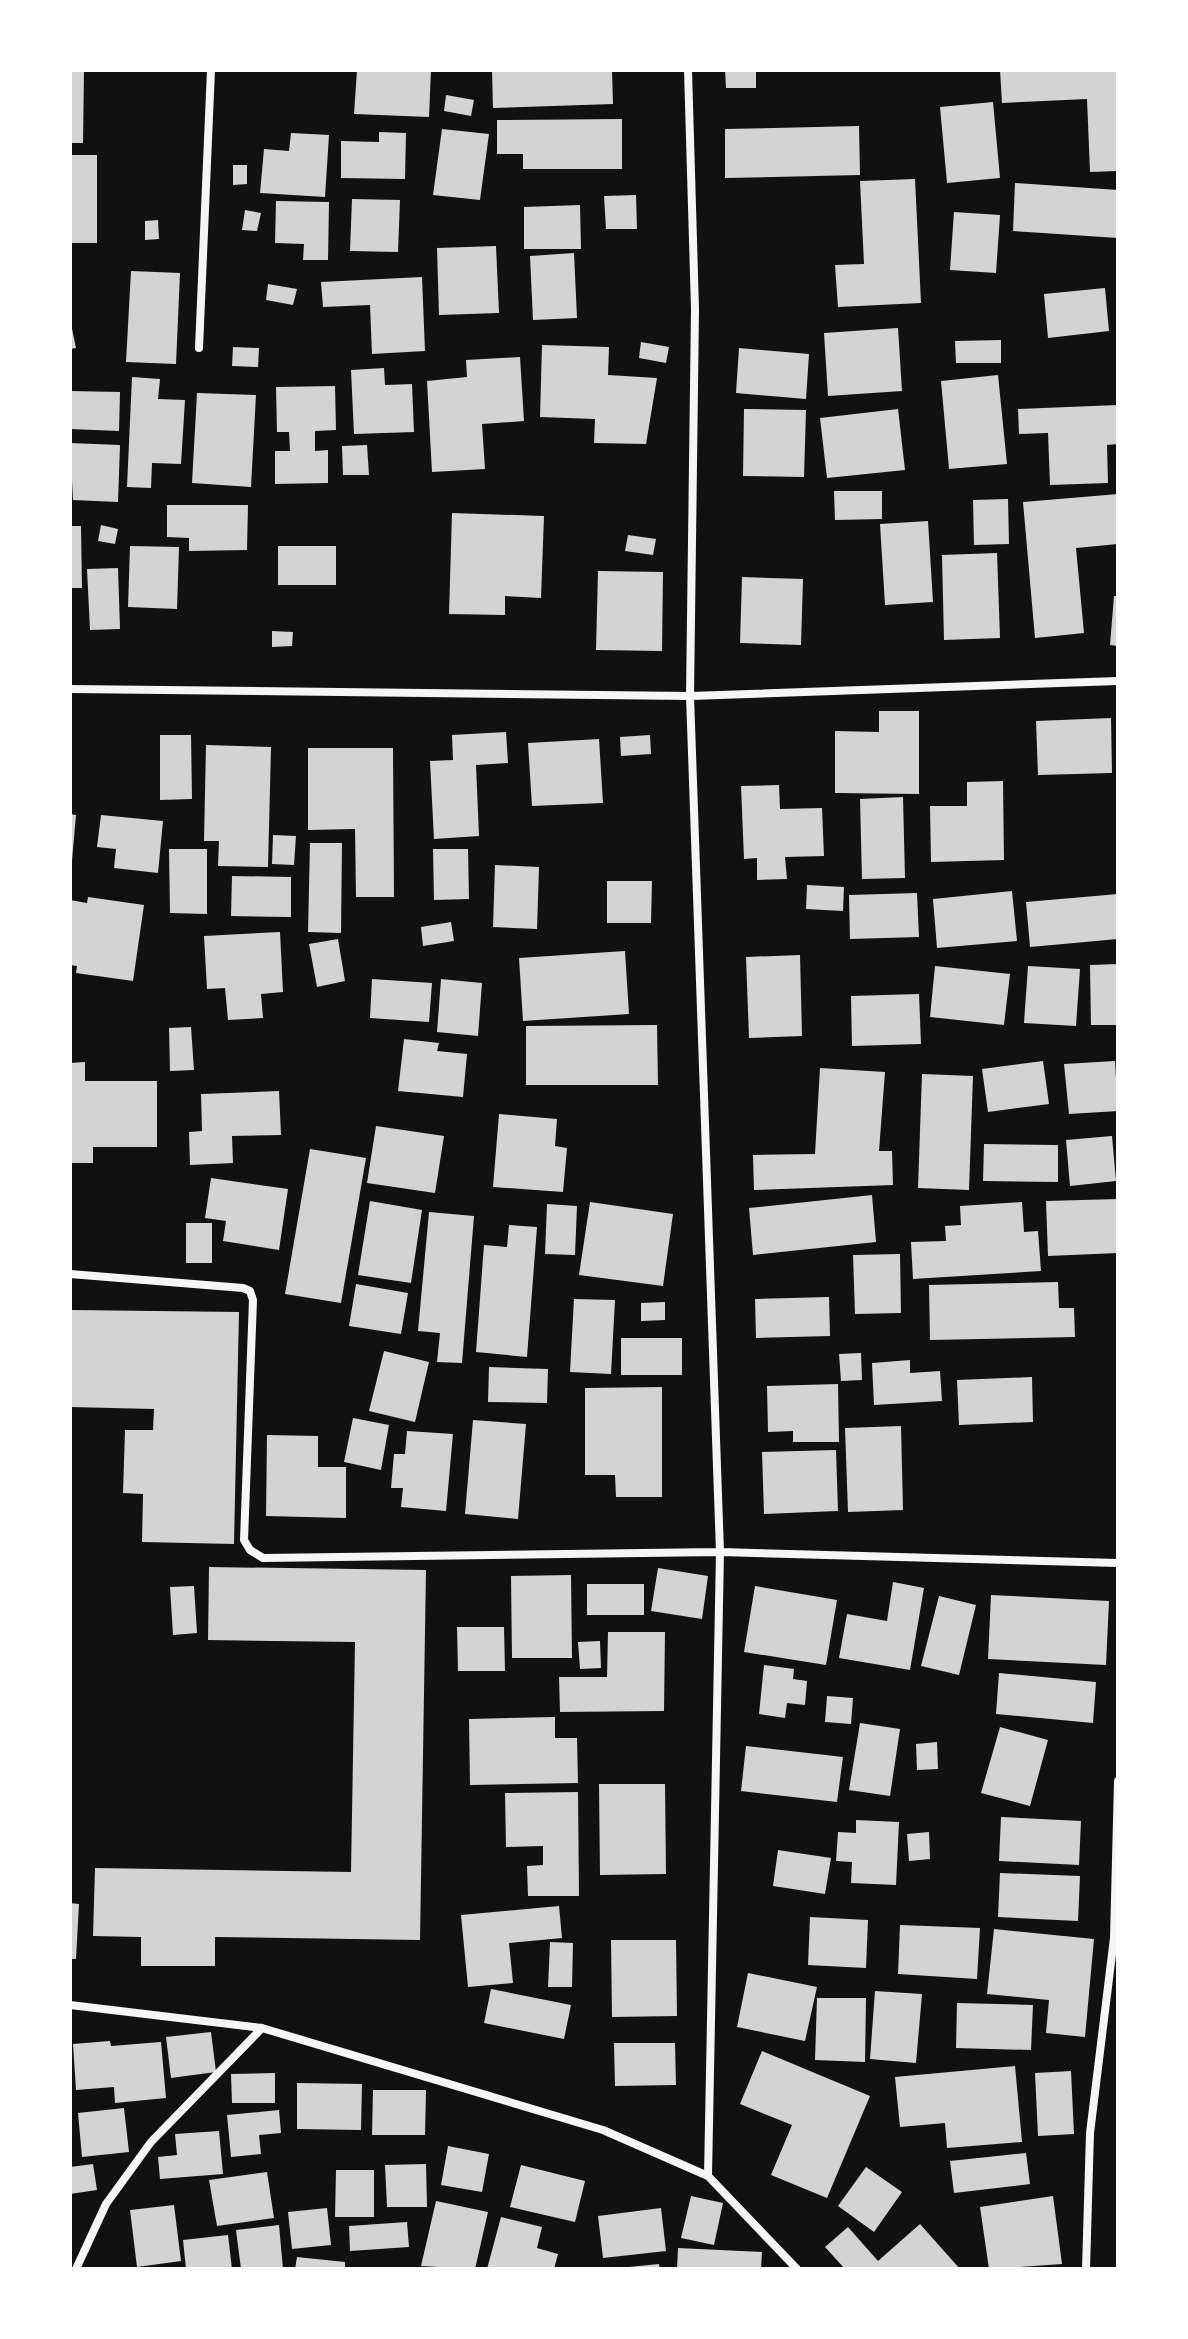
<svg xmlns="http://www.w3.org/2000/svg" width="1188" height="2339" font-family="'Alegreya Sans',sans-serif">
  <style>
    .building { fill: #d3d3d3 }
    .lines { fill: none; stroke-linecap: round; stroke-linejoin: round }
    .minor { stroke: #f5f5f5; stroke-width: 8 }
  </style>
  <rect width="100%" height="100%" fill="#111"/>
  <path class="building" d="M357,70H431L429,117L354,114Z
    M492,70H612L613,104L493,108Z
    M725,70H756V88H726Z
    M1000,70H1118V171L1090,172L1087,99L1002,103Z
    M70,71H84L83,143H70Z
    M446,95L474,100L471,116L444,111Z
    M993,102L1000,178L947,183L940,107Z
    M622,119V169H523V154H497V120Z
    M859,126L860,175L725,178V129Z
    M442,129L489,134L480,200L433,195Z
    M379,132L406,133L405,179L341,178V141L379,142Z
    M291,133L329,135L325,197L260,193L264,149L289,151Z
    M70,155H97V243H70Z
    M233,165H247V184L233,185Z
    M915,179L921,303L838,307L835,265L864,264L860,181Z
    M1015,183L1118,190V238L1013,231Z
    M636,195L637,229H606L604,196Z
    M352,199L400,200L398,252L350,251Z
    M276,201L329,202L328,260H303L304,244L275,243Z
    M580,205L581,249H524V207Z
    M245,210L261,213L257,231L242,230Z
    M954,212L1000,215L996,273L950,270Z
    M158,220L159,239L145,240V221Z
    M496,246L499,313L439,315L437,248Z
    M574,253L577,318L533,320L530,256Z
    M131,271L180,273L176,364L126,362Z
    M422,277L425,351L372,354L370,305L323,307L321,282Z
    M268,284L297,289L293,305L266,300Z
    M1105,288L1109,331L1048,338L1044,294Z
    M70,319L76,348L70,349Z
    M898,328L902,391L828,396L824,333Z
    M1001,340V363H956L955,341Z
    M641,342L669,347L666,363L639,358Z
    M542,345L609,347L608,375L657,378L646,444L594,443L595,419L540,417Z
    M233,347L259,348L258,367L232,366Z
    M739,348L809,354L806,399L736,393Z
    M520,357L524,421L482,424L485,469L432,472L427,381L467,377L466,360Z
    M384,368L385,385L412,384L414,432L354,434L351,370Z
    M998,375L1007,464L949,469L941,381Z
    M132,377L160,379L158,399L185,400L181,464L152,463L151,488L127,487Z
    M335,386L336,430L315,431V451L328,450V483L275,484V451H290L289,432H277L276,387Z
    M70,391L120,392L119,431L70,429Z
    M197,393L256,395L251,487L192,483Z
    M1118,405V444L1107,445L1108,483L1050,485L1048,433L1019,434L1018,409Z
    M744,409L806,410L804,477L743,476Z
    M898,409L905,470L827,478L820,418Z
    M70,443L120,445L118,502L73,500Z
    M367,445L369,475H343L342,446Z
    M834,491H882V519L835,520Z
    M1118,494V544L1076,548L1084,633L1035,638L1023,502Z
    M1008,499L1009,544L974,545L973,500Z
    M167,505H248L247,550L189,551V538L167,537Z
    M452,513L544,516L541,598L505,596V615L449,614Z
    M928,521L933,602L885,605L880,524Z
    M101,525L118,529L115,544L98,541Z
    M70,526H81L82,588H70Z
    M628,535L656,539L653,555L625,551Z
    M130,546L179,547L177,609L128,607Z
    M278,546H336V585H278Z
    M997,553L1000,638L944,640L942,555Z
    M118,568L120,629L90,630L87,569Z
    M598,571L663,572L662,651L596,650Z
    M742,577L803,579L801,645L740,643Z
    M1114,596H1118V646L1110,645Z
    M272,631L293,632L292,646L272,647Z
    M879,711H919V794L835,793V731L879,732Z
    M1111,718L1112,773L1038,775L1036,721Z
    M506,732L508,763L476,765L479,836L434,839L430,761L453,760L452,735Z
    M160,735H191L192,799L160,800Z
    M650,735L651,754L621,756L620,737Z
    M599,739L603,803L532,806L528,743Z
    M206,745L271,747L268,867L218,866L219,841H204Z
    M308,748H393L394,897H356L355,829L308,830Z
    M1003,781L1004,860L931,862L930,806H967V782Z
    M779,785L780,809L822,808L824,856L785,857L787,879L757,880V858L744,859L741,786Z
    M903,797L905,878L862,879L860,799Z
    M70,814L76,815L72,861H70Z
    M101,815L163,821L158,873L114,868L116,849L97,847Z
    M273,835L296,836L294,865L272,864Z
    M310,843H342L341,933L308,932Z
    M169,849H207V914L170,913Z
    M433,849H468L469,899L434,900Z
    M495,865L539,867L537,929L493,927Z
    M232,876L291,877V917L231,916Z
    M607,881H652L651,923H607Z
    M807,885L844,887L843,911L806,909Z
    M1012,891L1017,941L937,948L933,899Z
    M917,893L919,937L850,939L849,895Z
    M1118,894V939L1030,947L1026,902Z
    M88,897L144,905L133,981L76,973L77,966L70,965V900L87,903Z
    M451,922L454,941L423,946L421,927Z
    M280,932L283,992L261,994L263,1018L228,1020L225,988L207,989L204,936Z
    M338,939L345,981L317,987L309,944Z
    M625,951L629,1014L523,1021L519,958Z
    M800,955L802,1036L749,1038L746,957Z
    M1118,964V1025H1091L1090,965Z
    M935,966L1010,974L1004,1025L930,1017Z
    M1028,966L1080,969L1076,1026L1024,1023Z
    M372,979L432,983L429,1022L370,1018Z
    M441,979L482,983L478,1036L437,1032Z
    M919,994L921,1044L852,1046L851,996Z
    M657,1025L658,1085H526V1026Z
    M191,1027L194,1070L170,1071L169,1028Z
    M404,1039L439,1043L437,1051L467,1054L463,1097L398,1091Z
    M1043,1061L1049,1104L988,1112L982,1069Z
    M1115,1061L1118,1111L1069,1114L1064,1064Z
    M85,1062V1081H157V1147H93V1163H70V1063Z
    M820,1068L885,1072L879,1151H892L893,1185L754,1190L753,1155L815,1154Z
    M922,1074L973,1076L969,1190L918,1188Z
    M279,1091L281,1135L232,1136L233,1163L190,1165L189,1132L202,1131L201,1094Z
    M499,1114L557,1119L555,1146L567,1148L563,1192L493,1187Z
    M376,1126L444,1136L435,1193L367,1183Z
    M1112,1136L1116,1181L1070,1186L1066,1140Z
    M984,1144L1058,1145V1182L983,1181Z
    M310,1149L366,1158L341,1303L285,1294Z
    M211,1178L288,1189L279,1250L223,1241L226,1221L205,1218Z
    M872,1195L876,1242L753,1255L749,1208Z
    M1118,1199V1253L1048,1256L1046,1201Z
    M370,1201L422,1210L411,1283L358,1275Z
    M590,1202L673,1214L663,1286L579,1275Z
    M1022,1202L1024,1232L1038,1231L1041,1271L913,1279L911,1242L946,1241L945,1226L961,1225L960,1206Z
    M547,1204L577,1206L575,1255L545,1254Z
    M429,1212L474,1216L462,1363L437,1362L440,1333L418,1331Z
    M186,1223H212V1263H186Z
    M509,1225L537,1227L527,1357L476,1352L484,1245L507,1247Z
    M900,1254L901,1313L855,1314L853,1255Z
    M1058,1282L1059,1308H1074L1075,1337L930,1340L929,1285Z
    M356,1284L408,1293L401,1334L349,1326Z
    M829,1297L830,1336L756,1338L755,1299Z
    M574,1299L615,1300L611,1374L570,1372Z
    M665,1302V1320L641,1321V1303Z
    M70,1310L239,1312L234,1544L142,1542L143,1494L123,1493L125,1430H153L154,1409L70,1407Z
    M621,1338H682V1375H621Z
    M384,1351L429,1362L415,1422L369,1411Z
    M861,1353L862,1380L841,1381L839,1354Z
    M910,1360V1373L940,1371L942,1401L874,1405L872,1363Z
    M489,1367L548,1369L547,1403L488,1402Z
    M1032,1377L1033,1422L959,1425L957,1380Z
    M838,1384L839,1442H793V1431L768,1432L767,1386Z
    M662,1387V1497H616L615,1475H585V1388Z
    M353,1418L389,1425L381,1470L344,1462Z
    M473,1420L526,1424L518,1519L465,1514Z
    M901,1426L903,1510L848,1512L845,1428Z
    M407,1431L453,1434L446,1511L401,1507L403,1488H391L394,1454H405Z
    M267,1435L318,1436V1467H346V1518L266,1516Z
    M836,1450L838,1511L764,1514L762,1452Z
    M209,1567L426,1570L420,1940L215,1937V1966H141V1937L93,1936L95,1868L351,1872L355,1642L208,1640Z
    M658,1568L708,1576L702,1619L651,1611Z
    M571,1575L572,1658H512L511,1576Z
    M893,1582L924,1588L910,1670L839,1658L847,1614L887,1621Z
    M587,1584H644V1615H587Z
    M194,1586L197,1633L173,1635L170,1587Z
    M755,1586L837,1600L826,1665L744,1652Z
    M991,1595L1109,1601L1106,1665L988,1659Z
    M939,1596L976,1605L959,1675L921,1666Z
    M457,1627H504L505,1671H458Z
    M608,1632H665L664,1711L560,1712L559,1677H607Z
    M600,1641L601,1668L580,1669L578,1642Z
    M764,1665L794,1669L793,1679L807,1681L805,1705L787,1703L785,1718L759,1714Z
    M999,1673L1096,1682L1093,1723L996,1714Z
    M827,1696L853,1698L851,1724L825,1722Z
    M555,1717V1738H577L578,1783L470,1785L469,1719Z
    M860,1723L900,1729L890,1796L849,1790Z
    M1000,1727L1048,1740L1030,1806L981,1793Z
    M937,1742L938,1769L917,1770L916,1744Z
    M746,1746L843,1757L837,1802L741,1791Z
    M599,1784H665L666,1874L600,1875Z
    M578,1792L579,1896H528L527,1866L543,1865V1846L506,1847L505,1793Z
    M1001,1817L1081,1821L1079,1865L999,1861Z
    M856,1820L899,1822L896,1885L851,1883L852,1862L836,1861L838,1832L856,1833Z
    M929,1832L930,1859L909,1861L907,1834Z
    M778,1850L831,1858L825,1894L773,1886Z
    M1000,1873L1080,1876L1078,1921L998,1917Z
    M70,1903L79,1904L76,1959H70Z
    M559,1906L562,1938L509,1943L513,1983L468,1987L461,1915Z
    M810,1917L868,1920L866,1968L808,1965Z
    M900,1925L980,1928L977,1979L898,1974Z
    M994,1929L1094,1939L1085,2037L1046,2033L1049,2000L987,1994Z
    M611,1940H676L677,2016L612,2017Z
    M550,1942L573,1943L572,1987H548Z
    M748,1973L817,1987L805,2041L737,2027Z
    M491,1989L571,2005L564,2039L484,2023Z
    M875,1991L922,1994L916,2063L870,2059Z
    M817,1998H866L865,2062L815,2060Z
    M957,2003L1033,2005L1031,2050L956,2048Z
    M211,2032L216,2072L171,2078L166,2037Z
    M110,2041L111,2046L161,2042L166,2098L115,2103L114,2087L76,2090L73,2044Z
    M614,2043H675L676,2085L615,2086Z
    M762,2051L870,2096L827,2198L771,2175L792,2125L740,2104Z
    M1015,2066L1022,2142L947,2148L945,2123L900,2127L895,2077Z
    M1071,2071L1074,2134L1038,2136L1035,2073Z
    M275,2073V2103H232L231,2074Z
    M297,2083L362,2084L361,2130L297,2129Z
    M373,2090H426L425,2135H372Z
    M124,2108L129,2152L82,2157L78,2113Z
    M279,2110L281,2133L259,2135L261,2154L231,2157L227,2115Z
    M219,2131L223,2174L160,2179L158,2157L177,2155L175,2134Z
    M448,2146L489,2154L482,2192L441,2185Z
    M1026,2153L1030,2184L954,2193L950,2161Z
    M93,2164L97,2190L70,2194V2167Z
    M426,2164L427,2207H387L385,2165Z
    M521,2165L585,2181L575,2222L510,2207Z
    M866,2167L902,2192L874,2232L838,2206Z
    M336,2170H374V2217H335Z
    M267,2172L274,2218L217,2226L209,2180Z
    M691,2196L723,2203L714,2245L681,2238Z
    M1053,2196L1062,2264L989,2269L980,2207Z
    M436,2201L488,2212L475,2269L421,2266Z
    M174,2205L181,2261L137,2267L130,2210Z
    M327,2208L331,2245L292,2249L288,2212Z
    M661,2208L666,2251L603,2258L598,2216Z
    M501,2217L542,2227L537,2248L558,2254L554,2269H487Z
    M407,2222L409,2247L350,2251L349,2226Z
    M920,2224L960,2269H845L825,2247L848,2227L878,2261Z
    M279,2225L283,2269H241L236,2230Z
    M228,2235L232,2269H186L183,2240Z
    M678,2248L762,2252L761,2269H677Z
    M297,2257L345,2262V2269H295Z
    M659,2264L660,2269H629V2267Z"/>
  <g class="lines">
    <path class="minor" d="M688,70L695,309L690,696L720,1552L708,2176
      M199,348L211,70
      M70,689L690,696L1118,681
      M70,1274L243,1288L250,1291L253,1300L244,1540L250,1550L263,1558L720,1552L1118,1563
      M70,2005L262,2028L603,2130L708,2176L797,2269
      M76,2269L106,2204L151,2142L262,2028
      M1086,2269L1090,2133L1114,1938L1118,1781"/>
  </g>
  <rect width="1188" height="2339" fill="none" stroke="#ffffff" stroke-width="144"/>
</svg>
